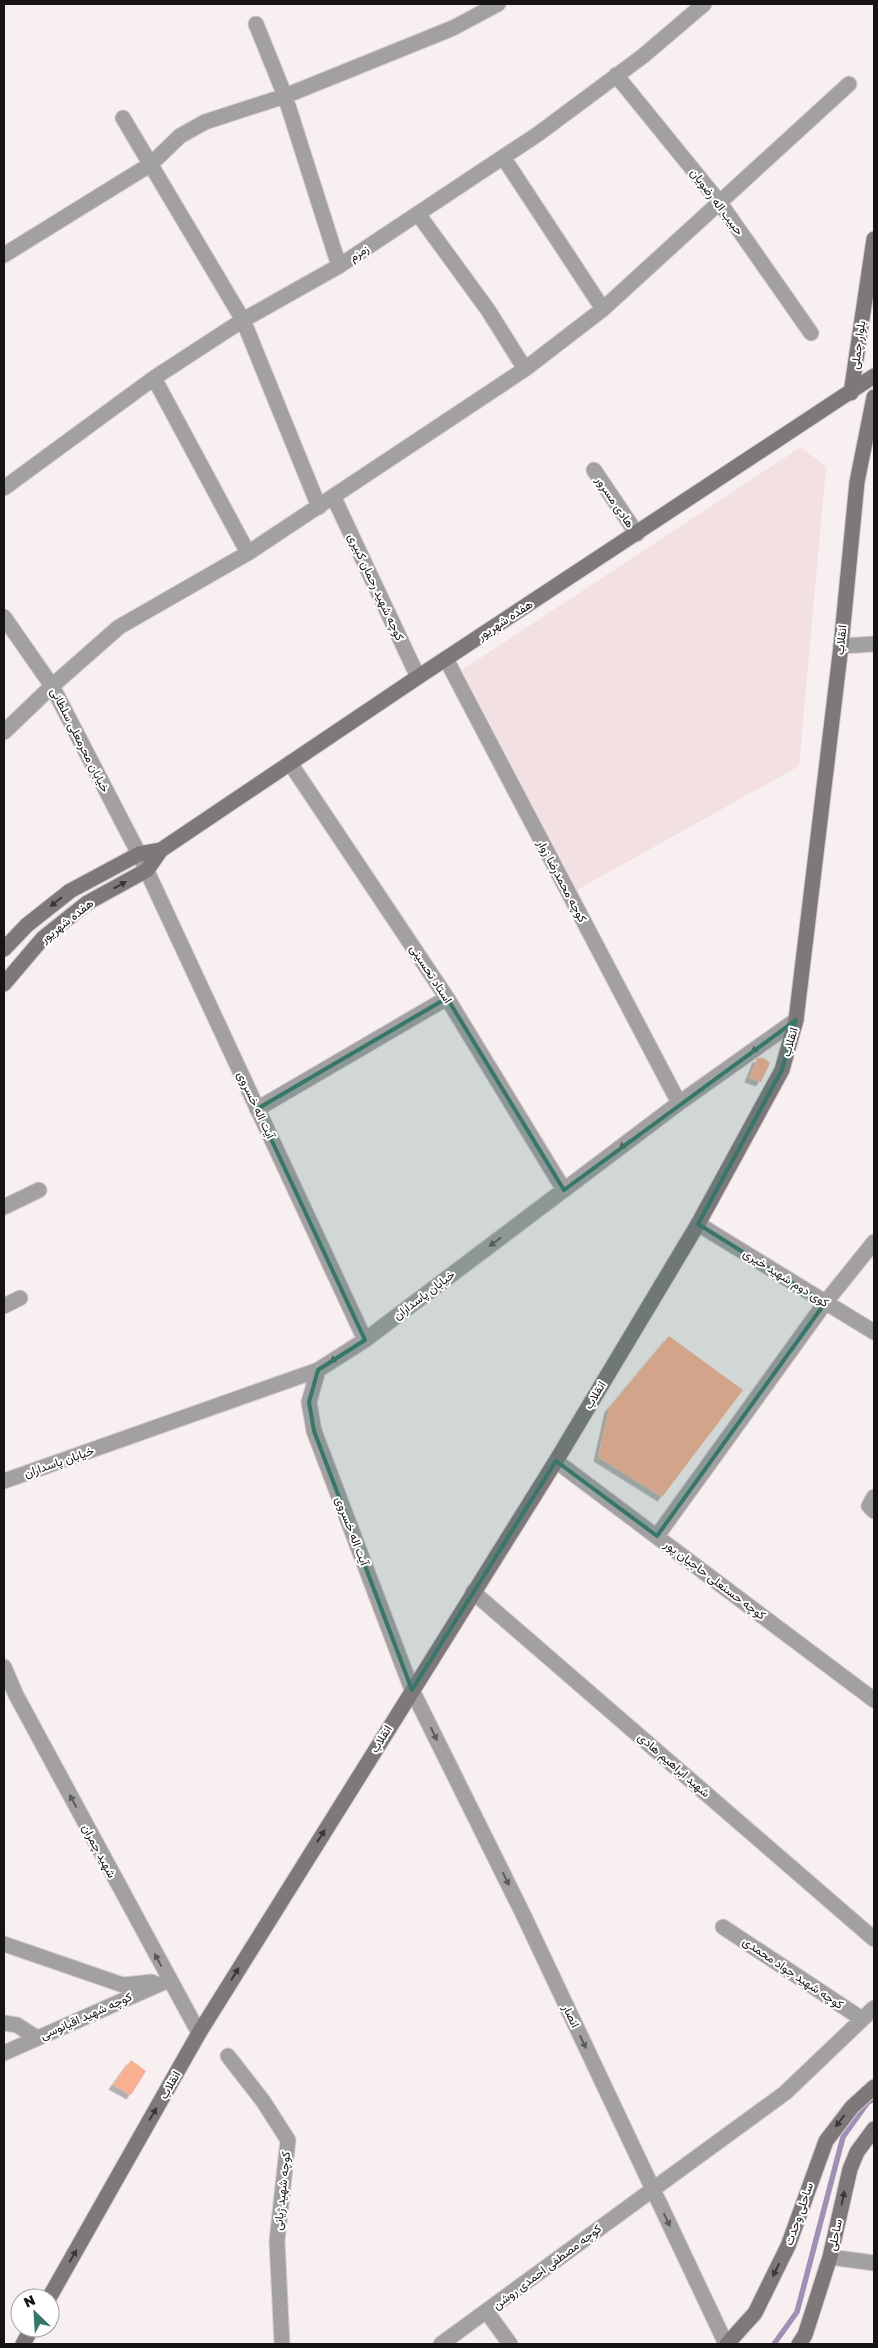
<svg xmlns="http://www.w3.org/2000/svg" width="878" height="2348" font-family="'Golos Text',Vazirmatn,sans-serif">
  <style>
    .built { fill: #f2e0e2 }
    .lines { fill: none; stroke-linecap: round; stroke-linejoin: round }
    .stream { stroke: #a190b5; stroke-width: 5.5 }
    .building { fill: #f9b091; filter: url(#shadow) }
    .street-casing { stroke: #d4cccd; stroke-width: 17 }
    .secondary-casing { stroke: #d4cccd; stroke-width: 17 }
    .street { stroke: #a3a0a2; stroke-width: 15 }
    .secondary { stroke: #7d797b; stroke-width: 15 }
    .oneway { fill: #3a3737 }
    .oneway2 { fill: #5c5a5a }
    .marked { fill: #35786a; fill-opacity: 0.2; stroke: #35786a; stroke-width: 4; stroke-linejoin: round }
    .labels { text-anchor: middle; stroke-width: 4; stroke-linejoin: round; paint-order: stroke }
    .street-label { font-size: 12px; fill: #161313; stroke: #fff }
  </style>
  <defs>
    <filter id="shadow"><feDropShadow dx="-4.5" dy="4.5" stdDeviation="0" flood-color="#0004"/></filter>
  </defs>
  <rect width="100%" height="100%" fill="#f8eff0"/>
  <path class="built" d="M801,447L826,467L799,766L577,890L462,670Z"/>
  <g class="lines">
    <path class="stream" d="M774,2344L797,2312L843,2137L868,2102L874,2099"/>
  </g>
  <path class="building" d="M757,1058H764L770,1063L761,1082L749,1078Z
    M669,1336L743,1390L662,1497L598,1457L609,1408Z
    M131,2060L146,2071L131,2095L113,2085Z"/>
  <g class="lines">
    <g class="street-casing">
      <path id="street" d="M256,24L285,96L339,266
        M616,75L720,203L811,333
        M123,118L243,320L319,507
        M503,157L603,309
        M418,214L488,310L525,369
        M4,255L151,164L180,136L205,122L285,96L453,28L498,4
        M154,378L248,553
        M594,470L637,534
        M4,488L154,378L243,320L339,266L538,134L643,56L704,4
        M334,498L418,677
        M4,617L52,686L139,854L365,1340
        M841,646L874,644
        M446,659L679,1103
        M4,732L52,686L119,627L248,553L525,369L603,309L849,84
        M290,763L447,998L564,1190
        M257,1109L447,998
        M4,1207L39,1190
        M698,1224L874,1332
        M4,1306L20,1298
        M318,1370L309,1402L314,1431L412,1690L523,1914L726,2344
        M556,1461L874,1700
        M4,1481L318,1370L365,1340L679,1103L796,1020
        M874,1497L869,1506L874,1511
        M657,1536L825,1303L874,1242
        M473,1592L874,1939
        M4,1667L16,1695L199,2033
        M723,1927L862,2019
        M4,1944L123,1985L152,1982
        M4,2023L17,2025L37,2038
        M4,2053L169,1980
        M228,2056L263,2101L288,2140L277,2241L282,2344
        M830,2257L874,2263
        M487,2312L510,2344
        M441,2344L785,2093L874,2008"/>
    </g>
    <g class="secondary-casing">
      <path id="secondary" d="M851,393L874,239
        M4,949L27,925L70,891L139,854L161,850
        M4,984L43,938L87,903L147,870L161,850L418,677L874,376
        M49,2298L199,2033L556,1461L698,1224L782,1070L796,1020L841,646L857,482L874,397
        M23,2344L32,2328
        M727,2344L755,2313L788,2246L826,2141L852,2107L874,2087
        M799,2344L805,2335L830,2257L850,2169L857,2152L874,2129"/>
    </g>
    <use href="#street" class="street"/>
    <use href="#secondary" class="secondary"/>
  </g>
  <defs><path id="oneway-solid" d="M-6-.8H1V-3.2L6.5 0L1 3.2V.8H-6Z" transform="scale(1.25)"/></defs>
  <g class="oneway">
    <use href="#oneway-solid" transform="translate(120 885) rotate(-29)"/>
    <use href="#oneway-solid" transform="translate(56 902) rotate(141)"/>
    <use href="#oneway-solid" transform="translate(321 1836) rotate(-58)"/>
    <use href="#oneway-solid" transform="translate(235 1974) rotate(-58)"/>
    <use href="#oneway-solid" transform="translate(153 2114) rotate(-60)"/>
    <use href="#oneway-solid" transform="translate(840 2121) rotate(127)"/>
    <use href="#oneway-solid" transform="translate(843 2198) rotate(-78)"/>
    <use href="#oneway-solid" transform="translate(73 2256) rotate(-60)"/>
    <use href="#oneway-solid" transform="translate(776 2270) rotate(116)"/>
  </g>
  <g class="oneway2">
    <use href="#oneway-solid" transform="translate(757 1048) rotate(145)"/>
    <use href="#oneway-solid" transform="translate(625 1144) rotate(143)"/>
    <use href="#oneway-solid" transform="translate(495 1242) rotate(143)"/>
    <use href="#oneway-solid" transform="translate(336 1358) rotate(147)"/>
    <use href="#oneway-solid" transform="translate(434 1734) rotate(64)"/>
    <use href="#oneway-solid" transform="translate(73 1801) rotate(-118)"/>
    <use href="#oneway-solid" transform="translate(506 1879) rotate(64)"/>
    <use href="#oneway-solid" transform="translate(158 1960) rotate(-118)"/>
    <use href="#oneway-solid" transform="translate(583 2042) rotate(65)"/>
    <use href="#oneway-solid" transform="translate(667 2220) rotate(64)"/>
  </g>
  <path class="marked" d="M447,998L564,1190L796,1020L782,1070L698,1224L825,1303L657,1536L556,1461L412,1690L314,1431L309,1402L318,1370L365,1340L257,1109Z"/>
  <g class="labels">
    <g class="street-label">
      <text transform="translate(717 202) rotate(53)" y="4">حبیب اله رضویان</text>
      <text transform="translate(359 253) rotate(-34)" y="4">زمزم</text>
      <text transform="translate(858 345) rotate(-82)" y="4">بلوار چملی</text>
      <text transform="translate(615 502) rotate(56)" y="4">هادی مسرور</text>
      <text transform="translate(376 587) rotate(65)" y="4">کوچه شهید رحمان کبیری</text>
      <text transform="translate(505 620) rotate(-33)" y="4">هفده شهریور</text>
      <text transform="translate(841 640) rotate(-84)" y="4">انقلاب</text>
      <text transform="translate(80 740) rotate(63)" y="4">خیابان محرمعلی سلطانی</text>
      <text transform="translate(562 881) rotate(62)" y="4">کوچه محمدرضا زوار</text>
      <text transform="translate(67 921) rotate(-38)" y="4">هفده شهریور</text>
      <text transform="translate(431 974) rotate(57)" y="4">استاد تحسینی</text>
      <text transform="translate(790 1042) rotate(-74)" y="4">انقلاب</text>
      <text transform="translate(256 1105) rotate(65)" y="4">آیت اله خسروی</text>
      <text transform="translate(786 1278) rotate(32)" y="4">کوی دوم شهید خیری</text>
      <text transform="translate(424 1295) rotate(-37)" y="4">خیابان پاسداران</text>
      <text transform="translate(595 1395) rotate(-59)" y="4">انقلاب</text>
      <text transform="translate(59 1462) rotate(-19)" y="4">خیابان پاسداران</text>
      <text transform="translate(352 1531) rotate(69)" y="4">آیت اله خسروی</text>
      <text transform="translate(715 1580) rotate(37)" y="4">کوچه حسنعلی حاجیان پور</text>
      <text transform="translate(381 1739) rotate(-58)" y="4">انقلاب</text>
      <text transform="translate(674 1765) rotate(41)" y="4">شهید ابراهیم هادی</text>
      <text transform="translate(99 1851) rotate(62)" y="4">شهید چمران</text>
      <text transform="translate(793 1973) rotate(34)" y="4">کوچه شهید جواد محمدی</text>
      <text transform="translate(86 2016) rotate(-24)" y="4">کوچه شهید اقیانوسی</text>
      <text transform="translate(571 2016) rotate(65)" y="4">انصار</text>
      <text transform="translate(170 2085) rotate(-60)" y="4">انقلاب</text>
      <text transform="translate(282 2191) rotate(-84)" y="4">کوچه شهید ژیانی</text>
      <text transform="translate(799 2214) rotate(-71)" y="4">ساحلی وحدت</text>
      <text transform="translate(835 2235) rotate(-78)" y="4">ساحلی</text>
      <text transform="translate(547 2267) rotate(-37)" y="4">کوچه مصطفی احمدی روشن</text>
    </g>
  </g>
  <rect width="878" height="2348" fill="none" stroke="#161313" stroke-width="10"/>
  <g transform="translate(35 2313) rotate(335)"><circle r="24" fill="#ffffff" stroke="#a2a1a1"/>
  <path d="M0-4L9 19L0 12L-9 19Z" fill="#35786a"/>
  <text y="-8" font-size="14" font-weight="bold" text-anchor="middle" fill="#161313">N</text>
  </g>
</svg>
